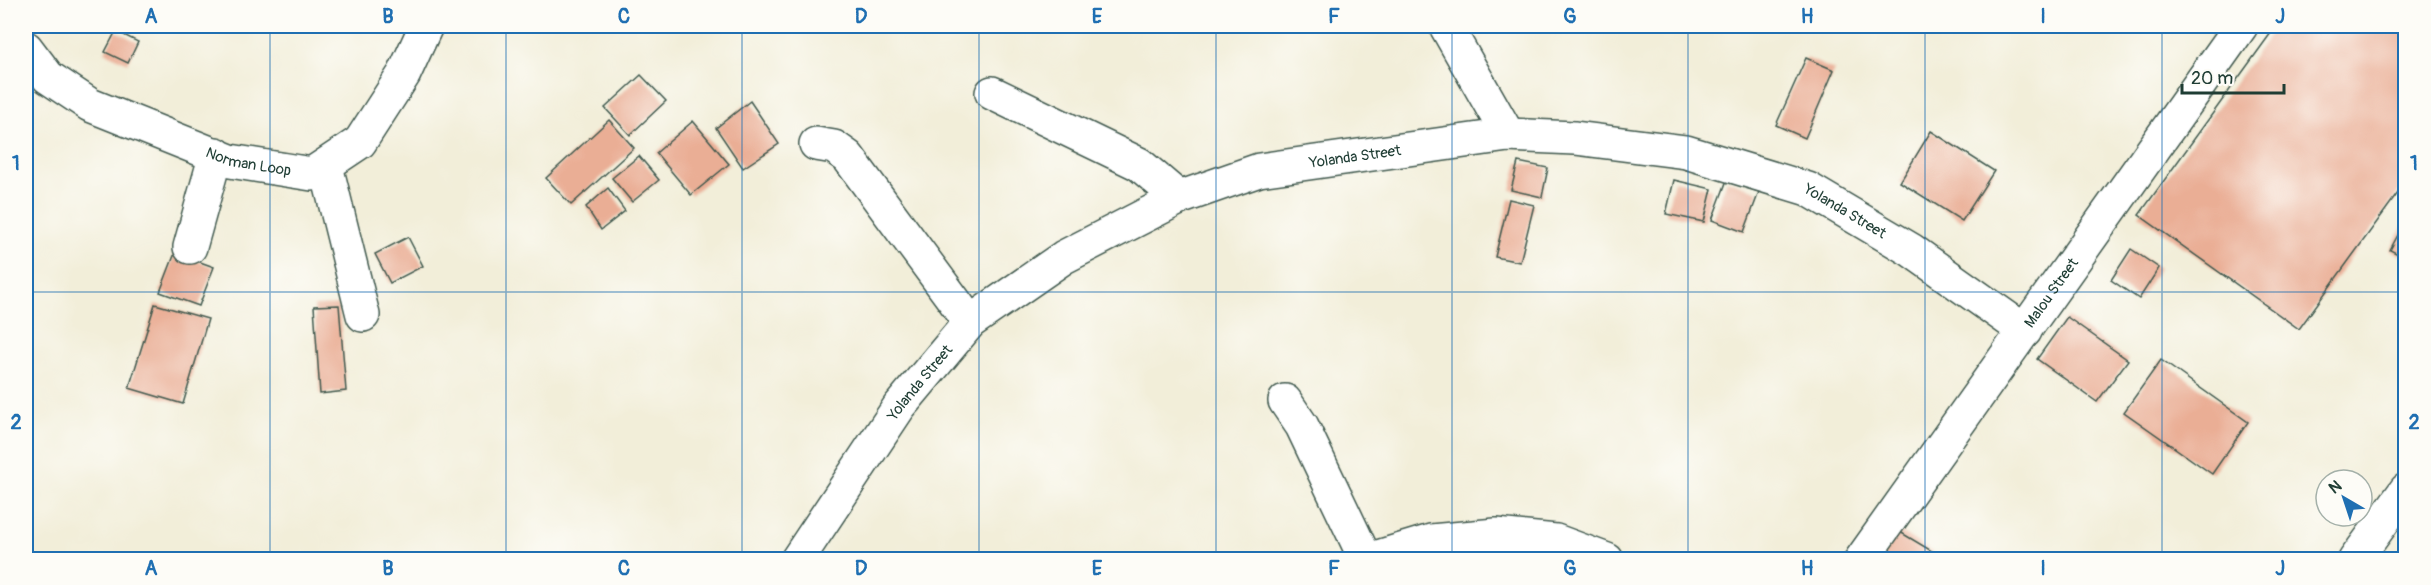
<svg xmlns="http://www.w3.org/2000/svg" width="2431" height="585" font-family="Pangolin,sans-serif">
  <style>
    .building { fill: #eaae95 }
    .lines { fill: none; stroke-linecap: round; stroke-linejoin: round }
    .minor-casing { stroke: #3f584d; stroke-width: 36 }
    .minor { stroke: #fff; stroke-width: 33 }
    .grid { fill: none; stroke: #1f6fb2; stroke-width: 1.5; stroke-opacity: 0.55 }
    .labels { text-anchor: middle; stroke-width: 5; stroke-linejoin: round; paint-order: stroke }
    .street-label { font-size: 15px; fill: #1f3d34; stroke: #fdfcf7 }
    .neatline { fill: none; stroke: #1f6fb2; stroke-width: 2 }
    .grid-label { font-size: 20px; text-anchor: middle; font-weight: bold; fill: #1f6fb2 }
  </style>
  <rect width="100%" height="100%" fill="#fdfcf7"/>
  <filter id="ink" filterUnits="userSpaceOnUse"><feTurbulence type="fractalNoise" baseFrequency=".0167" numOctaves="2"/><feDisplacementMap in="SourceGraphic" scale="12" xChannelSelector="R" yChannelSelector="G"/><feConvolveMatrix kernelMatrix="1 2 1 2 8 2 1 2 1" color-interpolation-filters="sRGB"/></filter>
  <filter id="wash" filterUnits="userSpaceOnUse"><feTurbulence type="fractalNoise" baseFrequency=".008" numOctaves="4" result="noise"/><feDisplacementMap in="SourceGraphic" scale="24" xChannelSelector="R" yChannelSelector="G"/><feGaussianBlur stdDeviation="1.35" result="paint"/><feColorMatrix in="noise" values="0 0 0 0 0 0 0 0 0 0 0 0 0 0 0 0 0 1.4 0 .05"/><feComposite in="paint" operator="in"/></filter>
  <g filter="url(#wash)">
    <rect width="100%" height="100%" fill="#f2eed9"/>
    <g id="blocks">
      <path class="building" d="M2276,26H2406V182L2299,329L2139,215Z
        M116,31L138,42L128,63L105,52Z
        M1806,58L1834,70L1805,138L1776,125Z
        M641,75L666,101L630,135L605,108Z
        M750,101L779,144L743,168L716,128Z
        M609,120L634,148L571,205L546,178Z
        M693,121L729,164L691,195L656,153Z
        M1931,131L1994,171L1962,221L1900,182Z
        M639,156L659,180L632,202L612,178Z
        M1518,162L1548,168L1542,197L1511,190Z
        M1674,180L1712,189L1704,222L1666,214Z
        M1727,180L1759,192L1744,232L1712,220Z
        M608,188L625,211L601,230L586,207Z
        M1509,199L1534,205L1520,262L1495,257Z
        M2406,220V258L2390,250Z
        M408,237L423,266L390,283L375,254Z
        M2131,249L2159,268L2139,299L2111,280Z
        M175,253L214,267L199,306L160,292Z
        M155,304L208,319L183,404L129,388Z
        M339,305L346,391L320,394L314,306Z
        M2067,317L2128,360L2097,402L2037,359Z
        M2161,360L2248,422L2212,474L2124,412Z
        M1895,529L1935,553L1931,560H1877Z"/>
    </g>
  </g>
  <g filter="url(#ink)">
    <use href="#blocks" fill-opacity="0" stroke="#3f584d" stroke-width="1.5"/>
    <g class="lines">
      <g class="minor-casing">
        <g id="minor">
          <path d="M1446,26L1508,135"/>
          <path id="s1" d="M26,48L48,77L90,105L230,161L312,174L360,142L404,74L426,26"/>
          <path d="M992,93L1139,164L1179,198"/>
          <path d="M816,144L834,147L848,157L970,322"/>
          <path d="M326,166L363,315"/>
          <path d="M190,247L216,154"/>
          <path d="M1285,401L1302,426L1366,560"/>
          <path id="s2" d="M797,560L899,407L970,322L1064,257L1179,198L1259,170L1508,135L1575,138L1686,152L1808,189L1911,250L2025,331"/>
          <path d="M1368,560L1431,541L1496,535L1556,541L1607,560"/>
          <path id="s3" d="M1861,560L2241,26"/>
          <path d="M2355,560L2406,490"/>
        </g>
      </g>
      <use href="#minor" class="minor"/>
    </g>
  </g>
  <path class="grid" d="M270,26V560M506,26V560M742,26V560M979,26V560M1216,26V560M1452,26V560M1688,26V560M1925,26V560M2162,26V560M26,292H2406"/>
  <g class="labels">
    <g class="street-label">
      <text dy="5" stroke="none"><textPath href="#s2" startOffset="720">Yolanda Street</textPath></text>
      <text dy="5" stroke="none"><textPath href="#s1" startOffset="256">Norman Loop</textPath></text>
      <text dy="5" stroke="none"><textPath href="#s2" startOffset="1224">Yolanda Street</textPath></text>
      <text dy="5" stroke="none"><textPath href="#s3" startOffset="328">Malou Street</textPath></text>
      <text dy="5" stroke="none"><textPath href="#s2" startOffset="216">Yolanda Street</textPath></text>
    </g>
  </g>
  <rect width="2431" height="585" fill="none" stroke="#fdfcf7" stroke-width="66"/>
  <g transform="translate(2344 498) rotate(321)"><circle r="28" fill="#fdfcf7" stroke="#a4b0a9" stroke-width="1.5"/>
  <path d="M0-4.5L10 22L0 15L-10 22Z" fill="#1f6fb2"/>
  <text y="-9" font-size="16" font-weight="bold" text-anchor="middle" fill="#1f3d34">N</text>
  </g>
  <path d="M2182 84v9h102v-9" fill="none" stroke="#1f3d34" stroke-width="3"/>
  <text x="2191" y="84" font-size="18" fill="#1f3d34" stroke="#fdfcf7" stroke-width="4.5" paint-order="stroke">20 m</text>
  <rect x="33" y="33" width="2365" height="519" class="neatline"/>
  <g class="grid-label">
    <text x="151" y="23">A</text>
    <text x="388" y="23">B</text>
    <text x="624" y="23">C</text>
    <text x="861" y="23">D</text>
    <text x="1097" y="23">E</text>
    <text x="1334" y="23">F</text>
    <text x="1570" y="23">G</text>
    <text x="1807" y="23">H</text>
    <text x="2043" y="23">I</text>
    <text x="2280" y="23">J</text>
    <text x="16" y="170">1</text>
    <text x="2414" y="170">1</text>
    <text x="16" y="429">2</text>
    <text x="2414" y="429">2</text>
    <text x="151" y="575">A</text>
    <text x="388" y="575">B</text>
    <text x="624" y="575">C</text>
    <text x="861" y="575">D</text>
    <text x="1097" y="575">E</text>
    <text x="1334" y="575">F</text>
    <text x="1570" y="575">G</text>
    <text x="1807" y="575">H</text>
    <text x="2043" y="575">I</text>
    <text x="2280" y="575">J</text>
  </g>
</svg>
